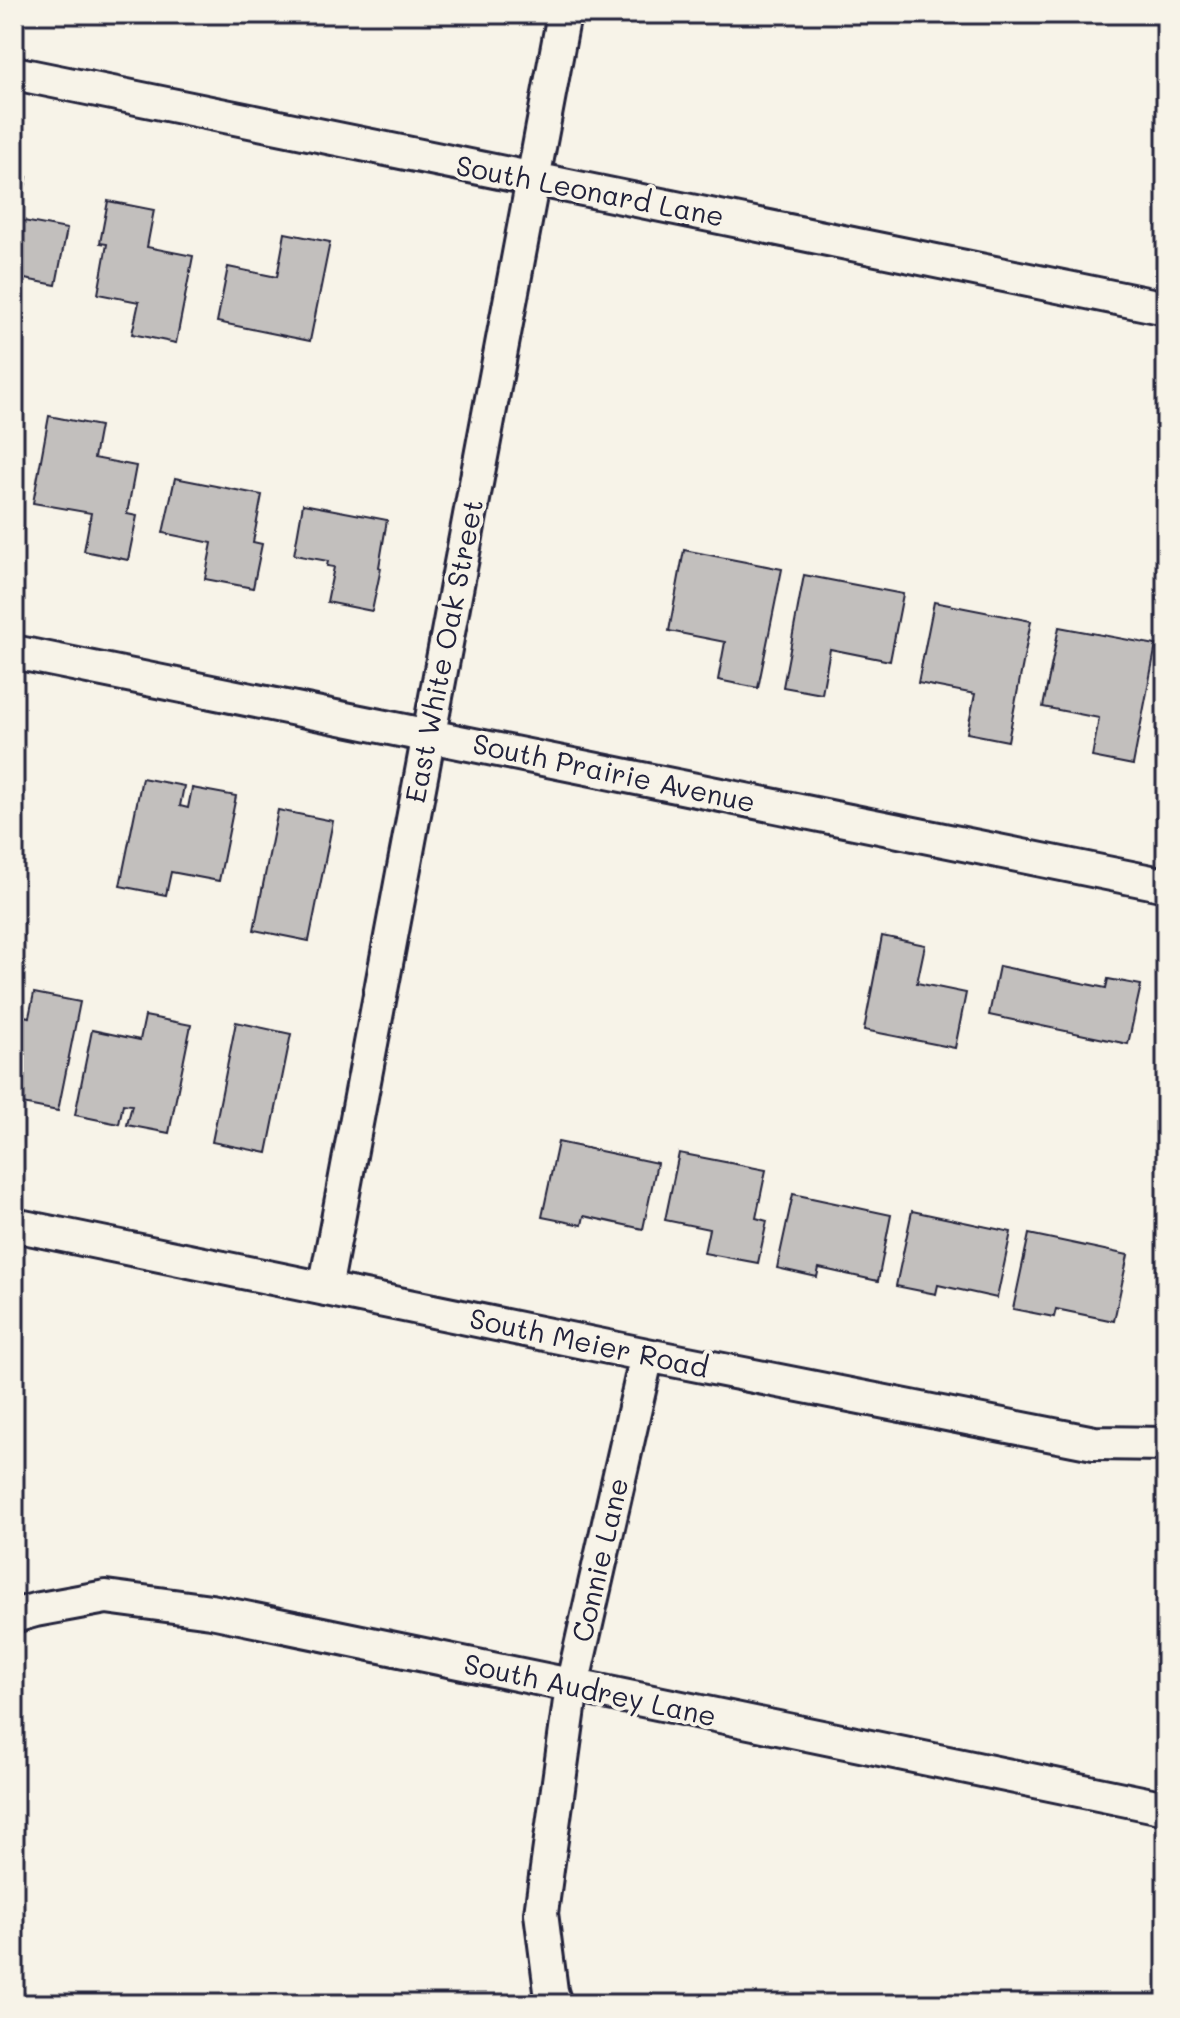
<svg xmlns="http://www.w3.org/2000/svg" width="1180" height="2018" font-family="Mali,sans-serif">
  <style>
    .building { fill: #c2bfbd; stroke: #22223b; stroke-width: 2 }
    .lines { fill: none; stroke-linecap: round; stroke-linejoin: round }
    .minor-casing { stroke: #22223b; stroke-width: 38 }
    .minor { stroke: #f7f3e8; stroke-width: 32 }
    .labels { text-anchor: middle; stroke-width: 8; stroke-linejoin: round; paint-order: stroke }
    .street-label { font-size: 28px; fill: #22223b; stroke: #f7f3e8 }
  </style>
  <rect width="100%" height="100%" fill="#f7f3e8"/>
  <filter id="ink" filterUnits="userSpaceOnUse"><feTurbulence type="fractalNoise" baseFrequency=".0125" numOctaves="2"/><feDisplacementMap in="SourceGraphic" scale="16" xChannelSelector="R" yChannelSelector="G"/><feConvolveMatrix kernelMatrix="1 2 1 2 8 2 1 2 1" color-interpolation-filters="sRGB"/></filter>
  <g filter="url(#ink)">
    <path class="building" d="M14,174L27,177L18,220L67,229L56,285L14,277Z
      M108,201L154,210L147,247L193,256L176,343L132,334L139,302L98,294L107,244L100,243Z
      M285,233L330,242L310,341L217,322L228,267L277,277Z
      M49,416L100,426L94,458L136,466L127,514L137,516L128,560L84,551L91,513L33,503Z
      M175,478L262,495L253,542L262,544L253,588L205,579L212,543L163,533Z
      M303,504L387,520L379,567L381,568L372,611L327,602L334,567L327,566L328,561L294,555Z
      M684,550L782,569L758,688L718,680L725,642L669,631Z
      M804,575L903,594L890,661L830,649L822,694L783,687Z
      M934,602L1031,621L1008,741L967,733L975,694L918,683Z
      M1059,627L1156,645L1133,765L1092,757L1099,718L1043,707Z
      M142,778L184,786L180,806L188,808L192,788L236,796L219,881L171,872L166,895L120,886Z
      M278,810L333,821L309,941L254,930Z
      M882,936L925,945L917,983L966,993L955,1048L864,1030Z
      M999,966L1106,988L1108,979L1141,985L1128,1044L989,1015Z
      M34,993L80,1002L58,1111L17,1103L21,1082L14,1081V1014L29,1017Z
      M145,1016L191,1025L169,1133L127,1125L132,1105L123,1104L119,1124L75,1115L92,1030L140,1040Z
      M236,1022L291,1034L267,1153L212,1142Z
      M558,1142L657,1163L643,1229L584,1216L582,1225L542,1217Z
      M679,1153L766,1170L756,1218L767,1221L758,1263L704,1253L709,1229L665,1220Z
      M793,1194L891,1215L878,1281L819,1268L817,1277L777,1268Z
      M912,1211L1011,1232L997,1298L938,1285L936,1294L896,1286Z
      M1029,1234L1128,1255L1114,1321L1056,1309L1054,1317L1013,1309Z"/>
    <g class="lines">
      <g class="minor-casing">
        <path id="minor" d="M14,73L1166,308
          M14,652L1166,885
          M14,1225L647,1355L1094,1443L1166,1444
          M325,1289L564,14
          M14,1616L35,1610L106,1597L211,1611L1166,1808
          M555,2004L551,1991L541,1913L572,1686L647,1355"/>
      </g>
      <use href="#minor" class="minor"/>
    </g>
  </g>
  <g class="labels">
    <g class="street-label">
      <text transform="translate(590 191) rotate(11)" y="10">South Leonard Lane</text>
      <text transform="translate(444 651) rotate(-79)" y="10">East White Oak Street</text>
      <text transform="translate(614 773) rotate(12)" y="10">South Prairie Avenue</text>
      <text transform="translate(589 1343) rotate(12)" y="10">South Meier Road</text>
      <text transform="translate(600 1560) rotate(-77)" y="10">Connie Lane</text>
      <text transform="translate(590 1690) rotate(12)" y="10">South Audrey Lane</text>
    </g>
  </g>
  <rect width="1180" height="2018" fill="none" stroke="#f7f3e8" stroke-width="48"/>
  <rect x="24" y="24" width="1132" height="1970" fill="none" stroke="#22223b" stroke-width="3" filter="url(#ink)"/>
</svg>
